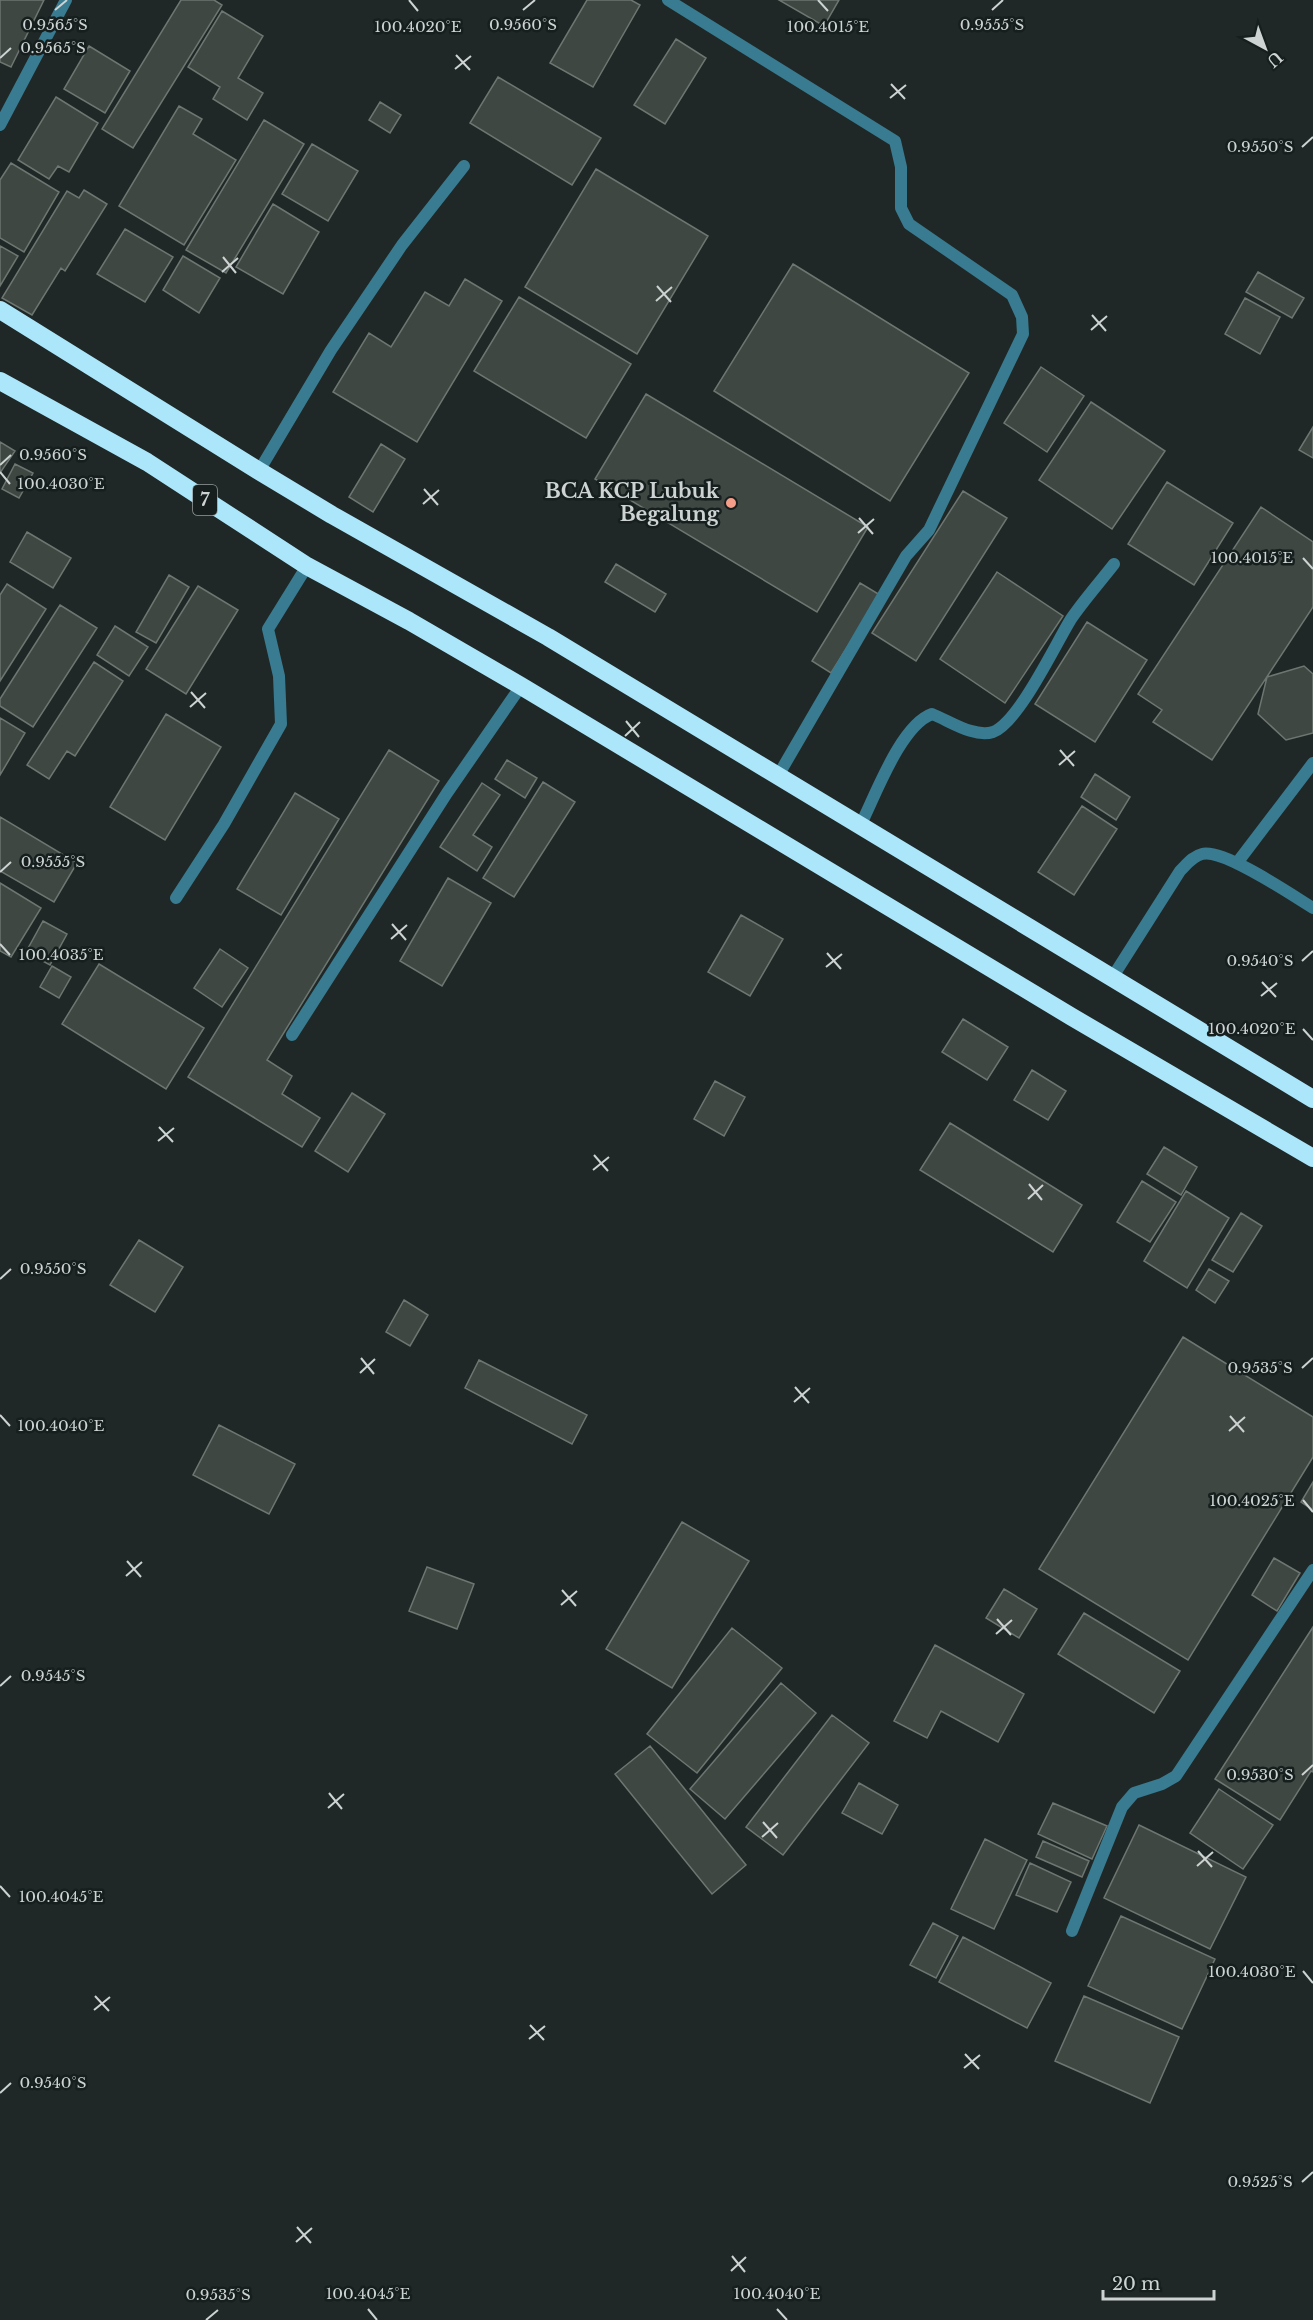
<svg xmlns="http://www.w3.org/2000/svg" width="1313" height="2320" font-family="'Libre Baskerville',serif">
  <style>
    .building { fill: #3f4742; stroke: #6e7671; stroke-width: 1.5 }
    .lines { fill: none; stroke-linecap: round; stroke-linejoin: round }
    .lane { stroke: #397b90; stroke-width: 12 }
    .street { stroke: #397b90; stroke-width: 12 }
    .highway { stroke: #abe6fa; stroke-width: 18 }
    .ticks { fill: none; stroke: #cdd2d2; stroke-width: 2 }
    .poi-dot { fill: #f49e89; stroke: #161e1e; stroke-width: 2 }
    .labels { text-anchor: middle; stroke-width: 5; stroke-linejoin: round; paint-order: stroke }
    .shield { fill: #161e1e; stroke: #969c9c; stroke-width: 1.5 }
    .shield-label { font-size: 18px; font-weight: bold; fill: #cdd2d2 }
    .poi-label { font-size: 20px; font-weight: bold; fill: #cdd2d2; stroke: #161e1e; text-anchor: end }
    .ticks-label { font-size: 15px; text-anchor: middle; fill: #cdd2d2; stroke: #161e1e; stroke-width: 5; stroke-linejoin: round; paint-order: stroke }
  </style>
  <rect width="100%" height="100%" fill="#1f2827"/>
  <path class="building" d="M0,0H44L11,67L0,62Z
    M181,0H214L222,5L133,148L102,129Z
    M587,0H631L640,5L593,87L550,63Z
    M779,0H839L824,26Z
    M222,11L263,36L238,78L263,93L247,120L213,99L220,87L188,67Z
    M676,39L706,58L665,124L634,105Z
    M89,46L130,71L105,113L64,89Z
    M498,77L601,138L572,185L470,123Z
    M56,97L98,123L69,172L58,166L49,179L18,160Z
    M380,102L401,115L390,133L369,120Z
    M179,106L202,119L193,134L236,160L184,245L119,206Z
    M264,120L304,144L226,273L186,250Z
    M312,144L358,171L328,221L282,194Z
    M11,163L59,192L24,252L0,238V180Z
    M596,169L708,236L637,354L525,287Z
    M84,190L107,204L65,271L61,268L32,315L2,298L67,191L79,198Z
    M273,204L319,232L283,294L236,267Z
    M125,229L173,257L145,302L97,274Z
    M0,246L18,256L0,286Z
    M183,256L220,278L199,313L163,290Z
    M793,264L969,373L890,501L714,391Z
    M1258,272L1304,298L1292,318L1246,292Z
    M465,279L502,301L417,442L333,392L369,333L391,347L425,292L449,306Z
    M519,297L631,364L586,438L474,371Z
    M1245,298L1280,317L1260,354L1225,334Z
    M1041,367L1084,396L1047,452L1004,423Z
    M646,394L868,527L817,612L595,479Z
    M1091,402L1165,451L1112,529L1039,480Z
    M1313,427V458L1299,450Z
    M0,442L15,451L0,473Z
    M381,444L405,459L373,512L349,497Z
    M15,464L33,473L19,498L2,489Z
    M1167,482L1233,523L1194,585L1128,544Z
    M963,491L1007,518L916,661L872,633Z
    M1261,507L1313,542V607L1212,760L1153,722L1162,710L1138,694Z
    M27,532L71,558L53,588L10,562Z
    M616,564L666,594L655,612L605,582Z
    M997,572L1063,616L1005,703L940,659Z
    M169,575L189,587L156,643L136,632Z
    M860,583L880,595L831,673L812,661Z
    M7,584L46,609L0,681V595Z
    M198,586L238,610L186,694L146,669Z
    M60,605L97,628L33,727L0,706V699Z
    M1087,622L1147,660L1095,742L1035,704Z
    M115,626L148,647L129,676L97,655Z
    M94,662L123,681L75,756L67,751L49,779L27,765Z
    M1304,666L1313,674V733L1286,740L1258,714L1267,677Z
    M166,714L221,747L165,840L110,807Z
    M0,718L25,733L0,775Z
    M389,750L439,781L267,1060L292,1076L282,1094L320,1118L302,1147L188,1077Z
    M507,760L537,778L525,798L495,779Z
    M1095,774L1130,797L1116,820L1081,797Z
    M543,782L575,802L514,897L483,878Z
    M482,783L500,795L473,835L492,847L477,871L440,847Z
    M295,793L339,819L281,915L237,889Z
    M1082,806L1117,829L1074,895L1038,872Z
    M0,817L77,863L54,902L0,871Z
    M448,878L491,903L442,986L400,961Z
    M0,883L41,908L11,957L0,951Z
    M741,915L783,939L750,996L708,972Z
    M43,921L67,934L50,965L26,952Z
    M220,949L248,968L222,1007L194,988Z
    M99,964L204,1028L166,1089L62,1024Z
    M52,966L71,977L59,998L40,987Z
    M963,1019L1008,1047L987,1080L942,1052Z
    M1032,1070L1066,1091L1048,1120L1014,1100Z
    M715,1081L745,1097L724,1136L694,1119Z
    M352,1093L385,1114L348,1172L315,1151Z
    M950,1123L1082,1205L1053,1252L920,1170Z
    M1164,1147L1197,1167L1181,1195L1147,1174Z
    M1142,1181L1176,1202L1150,1242L1117,1222Z
    M1186,1191L1229,1218L1187,1288L1144,1261Z
    M1241,1213L1262,1226L1233,1272L1212,1260Z
    M139,1240L183,1267L155,1312L110,1285Z
    M1209,1269L1229,1281L1215,1303L1196,1290Z
    M404,1300L428,1315L410,1346L386,1332Z
    M1183,1337L1313,1417V1457L1188,1660L1039,1569Z
    M479,1360L587,1415L572,1444L465,1388Z
    M219,1425L295,1464L269,1514L193,1475Z
    M1313,1482V1510L1301,1502Z
    M682,1522L749,1561L672,1688L606,1649Z
    M1274,1558L1300,1573L1277,1611L1252,1595Z
    M427,1567L474,1584L457,1629L409,1611Z
    M1004,1589L1037,1609L1019,1638L986,1618Z
    M1084,1613L1180,1671L1154,1713L1058,1654Z
    M1313,1627V1772L1311,1771L1280,1820L1215,1779Z
    M732,1628L782,1668L697,1773L647,1734Z
    M935,1645L1024,1694L998,1742L941,1711L927,1738L894,1721Z
    M781,1683L816,1713L725,1819L690,1789Z
    M832,1715L869,1743L783,1855L746,1827Z
    M650,1746L746,1865L712,1894L615,1774Z
    M859,1783L898,1805L882,1834L842,1813Z
    M1219,1789L1273,1825L1243,1869L1190,1833Z
    M1053,1803L1107,1826L1092,1859L1038,1834Z
    M1139,1825L1246,1877L1210,1949L1104,1898Z
    M985,1839L1027,1860L994,1929L951,1909Z
    M1043,1841L1089,1861L1082,1877L1036,1857Z
    M1030,1863L1071,1882L1057,1912L1016,1895Z
    M1121,1916L1215,1959L1182,2029L1088,1986Z
    M933,1923L958,1936L936,1978L910,1965Z
    M963,1937L1051,1983L1027,2028L939,1982Z
    M1084,1996L1179,2037L1150,2103L1055,2061Z"/>
  <g class="lines">
    <path class="lane" d="M259,471L331,350L402,245L464,166
      M861,824C876,794 901,725 932,714C950,721 974,738 993,732C1019,722 1055,645 1071,619C1084,600 1100,582 1114,564
      M1237,863L1313,763
      M176,898L224,824L281,724L279,676L268,629L307,566
      M1112,978L1180,871C1187,864 1193,856 1202,854C1223,848 1292,895 1313,908
      M292,1035L447,793L521,686"/>
    <path class="street" d="M668,0L895,141L901,167V208L909,224L1012,295L1022,317L1023,334L929,530L906,556L779,774
      M0,125L66,0
      M1072,1931L1122,1807L1134,1793L1162,1784L1176,1776L1313,1570"/>
    <path class="highway" d="M0,310L259,471L332,515L548,637L1313,1099
      M0,381L147,462L307,566L409,621L521,686L1072,1017L1313,1158"/>
  </g>
  <path class="ticks" d="M409,0L418,11M818,0L828,11M55,10L67,0M523,10L535,0M992,10L1003,0M456,55L470,70M0,58L11,48M455,69L471,56M891,84L905,99M890,98L906,85M1302,147L1313,137M223,257L236,273M222,272L238,258M657,286L671,302M656,301L672,287M1092,315L1106,331M1091,330L1107,316M0,465L11,455M0,472L10,484M424,489L438,505M423,504L439,490M859,518L873,534M858,533L874,519M1303,558L1313,569M191,692L205,708M190,707L206,693M626,721L639,737M625,736L640,722M1060,750L1074,766M1059,765L1075,751M0,872L11,862M392,924L406,940M391,939L407,925M0,944L10,955M827,953L841,969M1302,961L1313,951M826,967L842,954M1262,982L1276,997M1261,996L1277,983M1303,1029L1313,1040M159,1127L173,1142M158,1141L174,1128M594,1155L608,1171M593,1170L609,1157M1029,1184L1042,1200M1028,1199L1043,1185M0,1279L11,1269M361,1358L374,1374M1302,1368L1313,1358M360,1373L375,1359M795,1387L809,1403M794,1402L810,1388M0,1415L10,1426M1230,1416L1244,1432M1229,1431L1245,1417M1303,1500L1313,1512M127,1561L141,1577M126,1576L142,1562M562,1590L576,1606M561,1605L577,1591M997,1619L1011,1635M996,1634L1012,1620M0,1686L11,1676M1302,1775L1313,1765M329,1793L342,1809M328,1808L344,1794M763,1822L777,1838M762,1837L778,1823M1198,1851L1212,1867M1197,1866L1213,1852M0,1886L10,1897M1303,1971L1313,1983M95,1996L109,2011M94,2010L110,1997M530,2025L544,2040M529,2039L545,2026M965,2054L979,2069M964,2068L980,2055M0,2093L11,2083M1302,2182L1313,2172M297,2227L311,2243M296,2242L312,2228M732,2256L745,2272M731,2271L746,2257M368,2309L377,2320M777,2309L787,2320M206,2320L218,2310"/>
  <circle class="poi-dot" cx="731" cy="503" r="6"/>
  <g class="labels">
    <rect class="shield" x="193" y="485" width="24" height="30" rx="4.5"/>
    <g class="shield-label">
      <text x="205" y="506">7</text>
    </g>
    <g class="poi-label">
      <text x="719" y="498">BCA KCP Lubuk<tspan x="719" dy="23">Begalung</tspan></text>
    </g>
  </g>
  <g class="ticks-label">
    <text x="55" y="30">0.9565°S</text>
    <text x="523" y="30">0.9560°S</text>
    <text x="992" y="30">0.9555°S</text>
    <text x="418" y="32">100.4020°E</text>
    <text x="828" y="32">100.4015°E</text>
    <text x="53" y="53">0.9565°S</text>
    <text x="1260" y="152">0.9550°S</text>
    <text x="53" y="460">0.9560°S</text>
    <text x="61" y="489">100.4030°E</text>
    <text x="1252" y="563">100.4015°E</text>
    <text x="53" y="867">0.9555°S</text>
    <text x="61" y="960">100.4035°E</text>
    <text x="1260" y="966">0.9540°S</text>
    <text x="1252" y="1034">100.4020°E</text>
    <text x="53" y="1274">0.9550°S</text>
    <text x="1260" y="1373">0.9535°S</text>
    <text x="61" y="1431">100.4040°E</text>
    <text x="1252" y="1506">100.4025°E</text>
    <text x="53" y="1681">0.9545°S</text>
    <text x="1260" y="1780">0.9530°S</text>
    <text x="61" y="1902">100.4045°E</text>
    <text x="1252" y="1977">100.4030°E</text>
    <text x="53" y="2088">0.9540°S</text>
    <text x="1260" y="2187">0.9525°S</text>
    <text x="368" y="2299">100.4045°E</text>
    <text x="777" y="2299">100.4040°E</text>
    <text x="218" y="2300">0.9535°S</text>
  </g>
  <g transform="translate(1265 48) rotate(139)" stroke="#161e1e" stroke-width="4.5" paint-order="stroke">
  <path d="M0-4.5L10 22L0 15L-10 22Z" fill="#cdd2d2"/>
  <text y="-9" font-size="16" font-weight="bold" text-anchor="middle" fill="#cdd2d2">U</text>
  </g>
  <path d="M1103 2290v9h111v-9" fill="none" stroke="#cdd2d2" stroke-width="3"/>
  <text x="1112" y="2290" font-size="18" fill="#cdd2d2" stroke="#161e1e" stroke-width="4.5" paint-order="stroke">20 m</text>
</svg>
